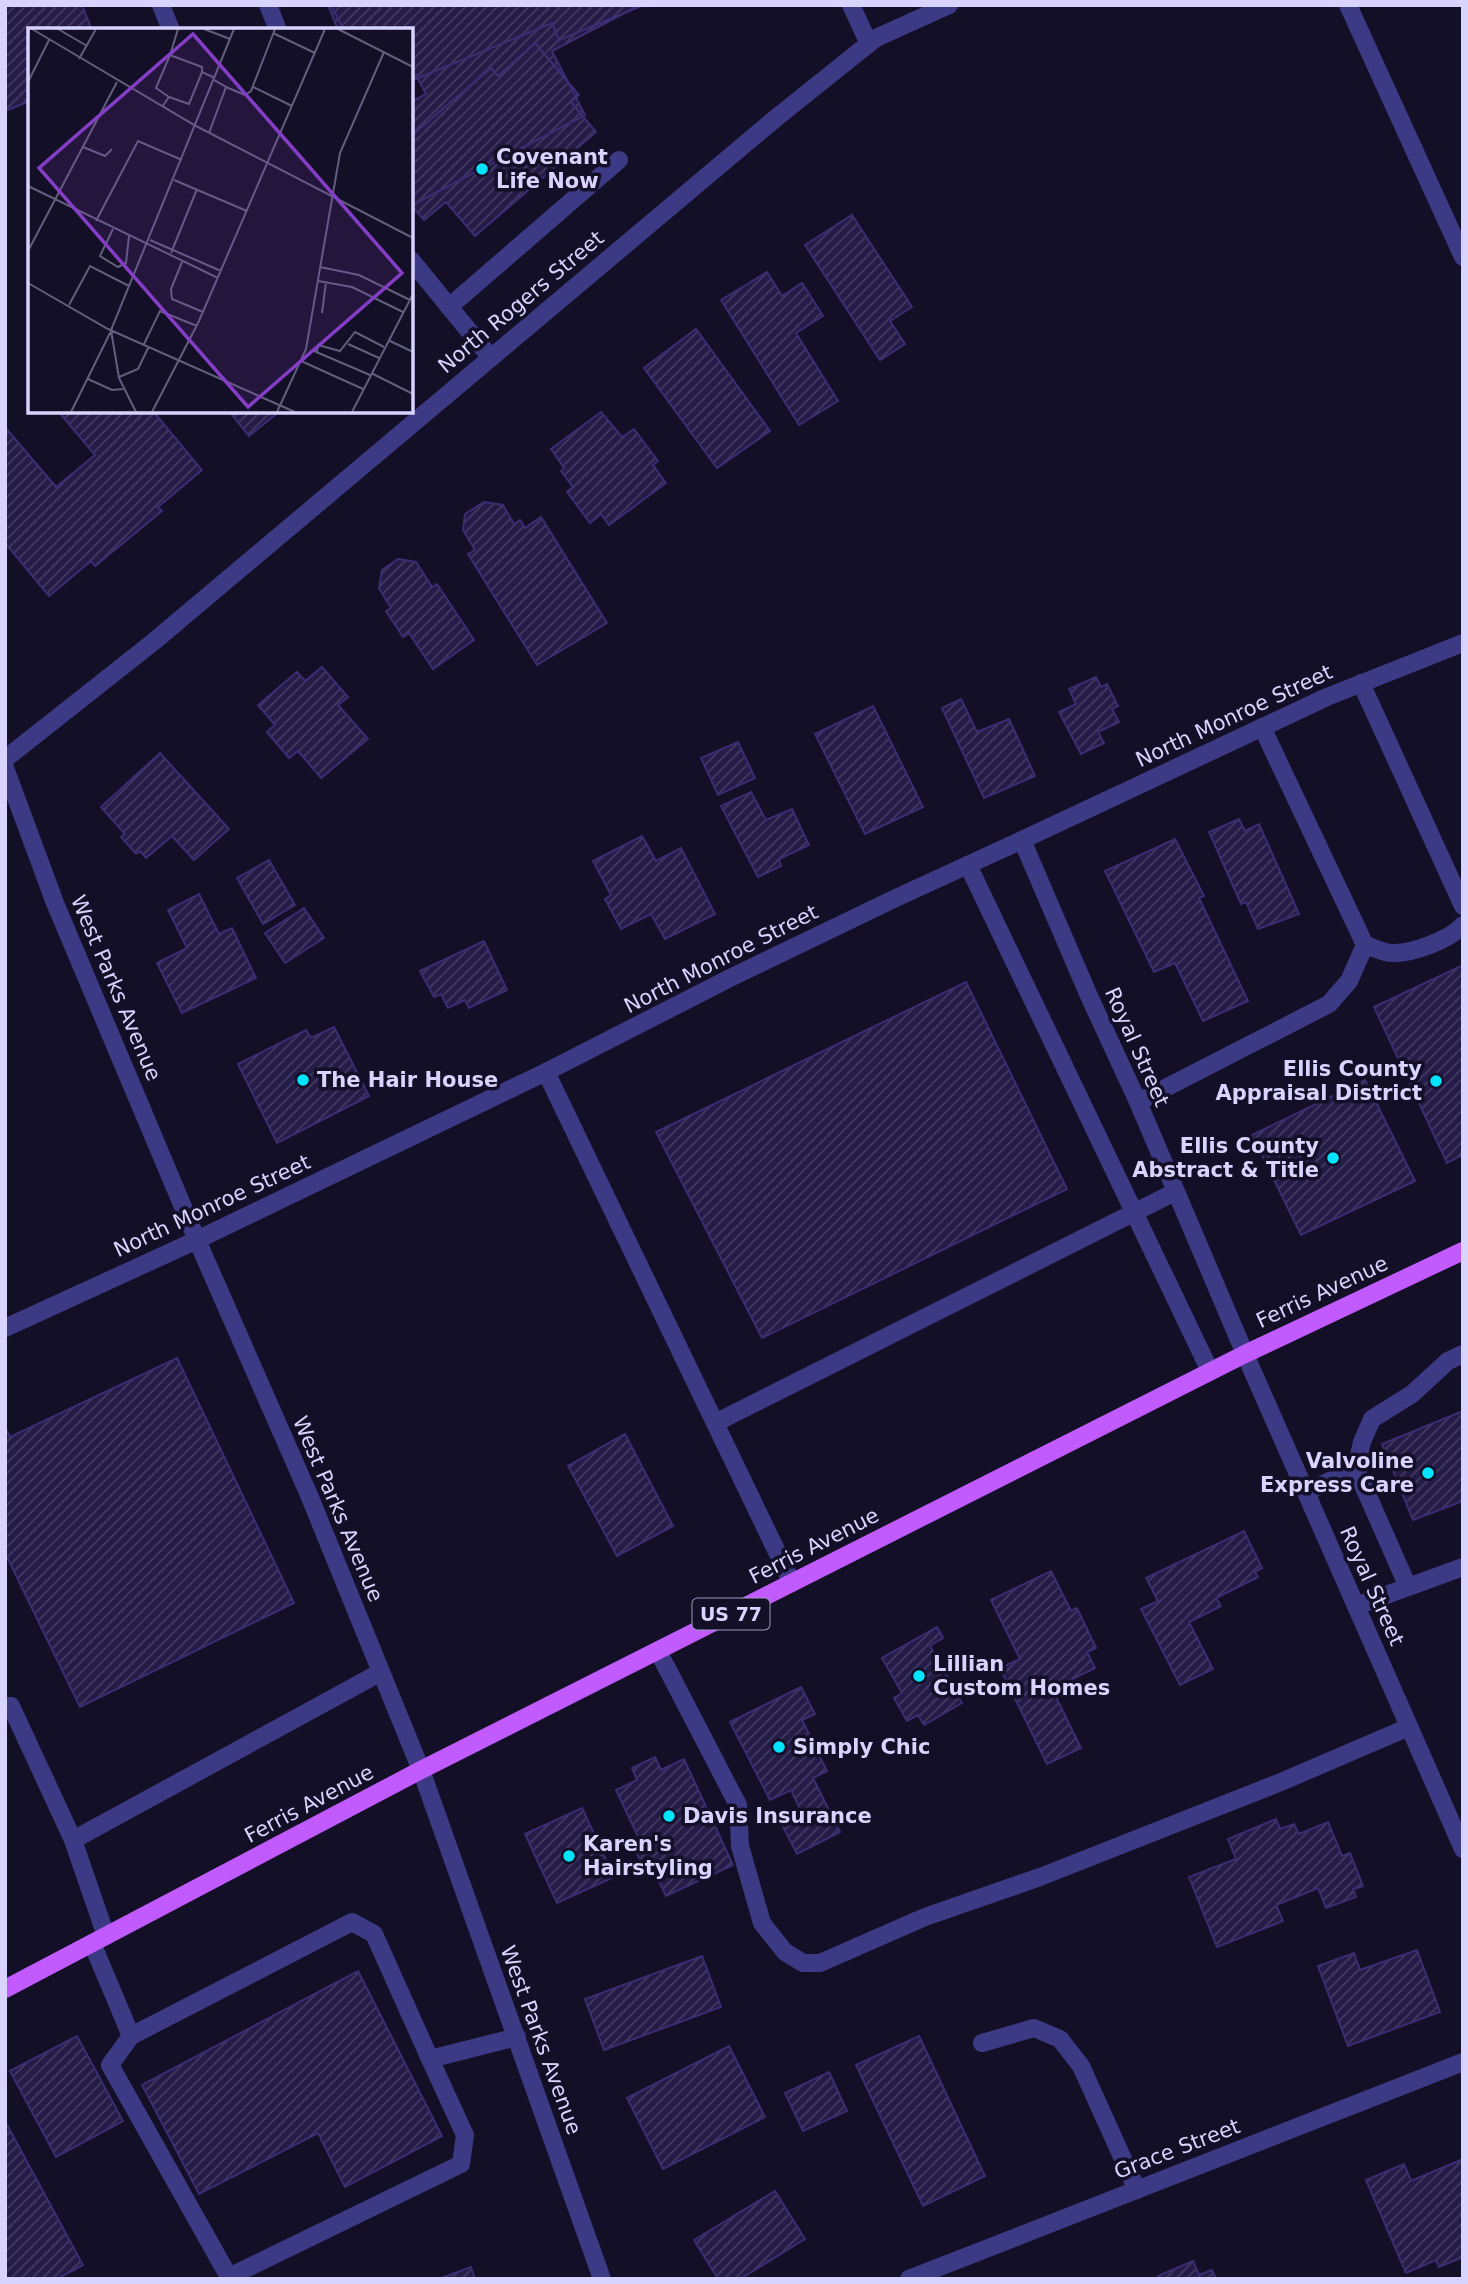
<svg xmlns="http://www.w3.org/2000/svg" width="1468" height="2284" font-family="'DejaVu Sans',sans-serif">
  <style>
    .building { fill: url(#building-hatch); stroke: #3b2d73; stroke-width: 2 }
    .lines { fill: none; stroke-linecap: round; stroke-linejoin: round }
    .service { stroke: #3d3a85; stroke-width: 18 }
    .minor { stroke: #3d3a85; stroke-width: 18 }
    .primary { stroke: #c25bff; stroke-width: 18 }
    .poi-dot { fill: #00e5ff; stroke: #130f26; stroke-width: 2.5 }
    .labels { text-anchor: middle; stroke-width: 7; stroke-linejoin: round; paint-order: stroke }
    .shield { fill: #130f26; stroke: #9e99be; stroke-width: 2 }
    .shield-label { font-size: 19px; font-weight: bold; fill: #d9d4ff }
    .poi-label { font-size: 21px; font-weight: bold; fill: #d9d4ff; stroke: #130f26; text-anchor: start }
    .street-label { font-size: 21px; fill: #d9d4ff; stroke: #130f26 }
    .inset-road { fill: none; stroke: #625e7d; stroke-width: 2 }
    .view { fill: #843dc5; fill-opacity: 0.15; stroke: #843dc5; stroke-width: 3.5 }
    .inset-edge { fill: none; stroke: #d9d4ff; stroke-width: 3.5 }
  </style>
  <defs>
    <pattern id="building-hatch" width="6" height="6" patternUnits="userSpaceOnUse" patternTransform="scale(1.75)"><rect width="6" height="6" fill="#241b47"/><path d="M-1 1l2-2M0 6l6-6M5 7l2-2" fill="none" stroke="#433b63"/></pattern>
  </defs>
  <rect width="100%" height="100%" fill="#130f26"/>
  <path class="building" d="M5,5H82L92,30H30V101L5,111Z
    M328,5H644L559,40L552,23L411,81V30H338Z
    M331,5H640L552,51L585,115L412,205L411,102L426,94L416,75L411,78V30H344Z
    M535,43L579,95L571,102L596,132L475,236L446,202L424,220L411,205V136L491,68L498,76Z
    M852,215L912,307L890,321L905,344L880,360L805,245Z
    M767,272L782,296L802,283L823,316L796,333L838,401L799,425L721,300Z
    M696,329L770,431L717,468L644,368Z
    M58,411H153L202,470L158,507L162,511L95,566L91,561L49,596L5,543V427L56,487L95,455Z
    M229,411H280L249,436Z
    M601,412L622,437L634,429L658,461L653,465L666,483L609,525L601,514L590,523L567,492L573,487L561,471L564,468L551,449Z
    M484,502L503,505L514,524L520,520L525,528L541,517L607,623L537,665L468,554L475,550L463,530L465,514Z
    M398,559L416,562L432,587L437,584L474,640L433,669L409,633L403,637L386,611L391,608L379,588L382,570Z
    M322,667L348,697L338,705L368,739L321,778L298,751L289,758L267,732L275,725L258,705L297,672L305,681Z
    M1096,677L1101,687L1107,684L1118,706L1112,709L1119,722L1098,732L1104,743L1081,754L1059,712L1076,704L1069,689Z
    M961,699L977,732L1009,719L1035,776L984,798L942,708Z
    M873,706L923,807L865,834L815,734Z
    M738,742L755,778L718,795L701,758Z
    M160,753L229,829L194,860L172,836L146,858L140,851L136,854L121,837L125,834L101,807Z
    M751,792L766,820L792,809L809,845L779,859L781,866L758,877L721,806Z
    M1239,819L1245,831L1259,824L1299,914L1258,929L1246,902L1241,904L1209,832Z
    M642,836L656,861L681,848L715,914L665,939L651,914L621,929L605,899L611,895L593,861Z
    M1175,839L1204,896L1199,898L1248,1001L1203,1021L1175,963L1154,972L1105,871Z
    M269,860L295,905L263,924L237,878Z
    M199,894L219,934L232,928L256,978L182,1013L157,963L187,948L168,910Z
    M304,908L324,938L285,963L265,933Z
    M484,941L507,990L469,1008L465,1000L448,1008L441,994L434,997L420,971Z
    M1463,965V1155L1447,1163L1374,1007Z
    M966,982L1067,1189L762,1338L656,1132Z
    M334,1027L369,1096L277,1143L238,1064L306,1030L311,1038Z
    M1365,1080L1415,1181L1301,1235L1252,1135Z
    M177,1358L294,1603L80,1707L5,1553V1427L10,1437Z
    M1463,1411V1501L1413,1520L1382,1444Z
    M625,1434L673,1526L617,1556L568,1466Z
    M1244,1531L1262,1568L1255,1572L1258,1577L1216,1598L1221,1606L1189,1622L1213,1669L1180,1685L1141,1609L1158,1601L1146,1578Z
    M1051,1571L1071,1611L1077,1608L1096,1648L1087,1652L1095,1668L1052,1689L1081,1748L1047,1764L1000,1668L1020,1659L991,1600Z
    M937,1627L943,1638L930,1646L962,1703L924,1725L918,1715L907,1721L894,1698L902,1693L882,1658Z
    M801,1687L815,1714L802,1720L827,1771L813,1778L840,1832L797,1854L780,1821L801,1811L791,1790L770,1800L730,1722Z
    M655,1757L661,1770L684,1759L733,1865L666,1896L650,1862L642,1865L633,1844L640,1841L616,1790L637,1780L632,1768Z
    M582,1808L614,1877L557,1903L525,1834Z
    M1276,1819L1280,1829L1294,1824L1299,1834L1328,1822L1342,1856L1350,1853L1363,1886L1353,1889L1356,1897L1326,1908L1318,1888L1276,1905L1283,1921L1217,1947L1189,1877L1236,1859L1228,1839Z
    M1417,1950L1440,2012L1348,2046L1318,1966L1354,1953L1360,1970Z
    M702,1956L721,2007L604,2050L585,1999Z
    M358,1971L442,2136L345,2187L318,2133L199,2194L142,2085Z
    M77,2036L123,2121L56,2157L10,2071Z
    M919,2036L985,2176L923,2206L856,2065Z
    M729,2046L765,2117L663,2169L627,2098Z
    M829,2072L847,2111L803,2131L785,2093Z
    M5,2121L83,2265L57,2279H5Z
    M1463,2159V2257L1439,2267L1436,2260L1406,2273L1366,2180L1404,2164L1411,2181Z
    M775,2191L805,2239L740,2279H718L694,2240Z
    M1193,2261L1199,2275L1212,2270L1216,2279H1159L1158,2276Z
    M471,2267L475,2279H439Z"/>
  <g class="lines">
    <path class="service" d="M161,5L171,30
      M268,5L278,30
      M851,5L869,44
      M411,260L491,358
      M449,307L619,160
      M1361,683L1463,906
      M968,865L1210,1371
      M1365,945C1373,947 1383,953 1392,953C1411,954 1450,940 1463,925
      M546,1072L792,1583
      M1138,1102L1329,1004L1349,981L1365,945L1262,727
      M715,1423L1175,1192
      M1306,1492L1356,1469
      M1408,1587L1356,1469L1362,1442L1372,1419L1412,1394L1448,1361L1463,1354
      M1356,1606L1463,1567
      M658,1651L738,1805L740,1846L762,1923L785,1952L803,1963H820L925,1917L1040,1877L1281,1782L1409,1727
      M5,1706H11L73,1840
      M106,1936L73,1840L381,1672
      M92,1943L131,2036L352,1922L374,1934L430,2059L517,2037
      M131,2036L110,2065L229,2277L461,2164L465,2135L430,2059
      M982,2043L1034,2028L1060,2039L1081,2066L1137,2190"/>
    <path class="minor" d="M1348,5L1463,257
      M5,759L152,643L776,118L876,38L949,5
      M5,768L55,903L197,1240L309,1495L421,1770L602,2279
      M1022,840L1089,996L1138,1102L1245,1354L1463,1849
      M5,1328L197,1240L546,1072L730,978L898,897L1022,840L1327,697L1463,643
      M909,2279L1463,2062"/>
    <path class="primary" d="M5,1989L421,1770L1245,1354L1463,1251"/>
  </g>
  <g class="poi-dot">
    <circle cx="482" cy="169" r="7"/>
    <circle cx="303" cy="1080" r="7"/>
    <circle cx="1436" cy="1081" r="7"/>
    <circle cx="1333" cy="1158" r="7"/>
    <circle cx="1428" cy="1473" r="7"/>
    <circle cx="919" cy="1676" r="7"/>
    <circle cx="779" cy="1747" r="7"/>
    <circle cx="669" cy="1816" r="7"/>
    <circle cx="569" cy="1856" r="7"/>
  </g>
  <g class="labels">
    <rect class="shield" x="692.5" y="1598.5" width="77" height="31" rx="5"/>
    <g class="shield-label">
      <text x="731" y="1621">US 77</text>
    </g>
    <g class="poi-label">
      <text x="496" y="164">Covenant<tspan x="496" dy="24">Life Now</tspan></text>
      <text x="1422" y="1076" text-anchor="end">Ellis County<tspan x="1422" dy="24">Appraisal District</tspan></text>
      <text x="317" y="1087">The Hair House</text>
      <text x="1319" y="1153" text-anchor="end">Ellis County<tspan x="1319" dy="24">Abstract &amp; Title</tspan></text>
      <text x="1414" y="1468" text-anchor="end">Valvoline<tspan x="1414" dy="24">Express Care</tspan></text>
      <text x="933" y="1671">Lillian<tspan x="933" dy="24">Custom Homes</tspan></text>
      <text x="793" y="1754">Simply Chic</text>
      <text x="683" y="1823">Davis Insurance</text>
      <text x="583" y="1851">Karen's<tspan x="583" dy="24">Hairstyling</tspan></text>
    </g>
    <g class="street-label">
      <text transform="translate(521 302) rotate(-40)" y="7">North Rogers Street</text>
      <text transform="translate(1234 716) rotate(-25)" y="7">North Monroe Street</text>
      <text transform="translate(721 959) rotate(-27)" y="7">North Monroe Street</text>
      <text transform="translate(116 988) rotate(67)" y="7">West Parks Avenue</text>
      <text transform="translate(1137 1047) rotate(66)" y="7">Royal Street</text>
      <text transform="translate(212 1206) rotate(-25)" y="7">North Monroe Street</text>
      <text transform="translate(1322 1292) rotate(-25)" y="7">Ferris Avenue</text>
      <text transform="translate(338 1509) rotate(67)" y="7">West Parks Avenue</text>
      <text transform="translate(814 1546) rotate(-27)" y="7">Ferris Avenue</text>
      <text transform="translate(1372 1586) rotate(66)" y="7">Royal Street</text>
      <text transform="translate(309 1804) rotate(-28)" y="7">Ferris Avenue</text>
      <text transform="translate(541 2040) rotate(70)" y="7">West Parks Avenue</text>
      <text transform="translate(1177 2149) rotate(-21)" y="7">Grace Street</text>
    </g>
  </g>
  <g transform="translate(28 28)">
    <rect width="385" height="385" fill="#130f26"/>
    <path class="inset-road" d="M4,1L168,98L385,210M30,1L59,18M176,1L202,11M310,1L385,39M245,5L287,25M142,27L150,1M51,31L68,1M0,54L21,12M198,59L217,67L223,63L247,1M225,59L264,78M141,69L128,60L142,27L174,39V44M134,79L141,69L161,76L174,44L187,50M181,105L198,59L186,52M55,119L77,128L84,121M146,152L219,183M0,158L190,250M68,193L110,113L154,132M85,201L72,228L90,239L98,235L101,208M122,212L193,243M0,223L89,54M143,225L169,161M154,234L143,261L144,271L175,284M292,239L331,247L382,272M290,253L324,259L375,284M0,255L80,301L267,384M41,277L62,238L101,258M294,285L298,254M360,312L385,324M116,316L132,283L169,298M320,316L351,330M286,323L342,347M289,324L290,317L312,323L327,304L356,319M273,333L335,361M343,345L385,366M91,349L110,341L121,318M60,351L84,362L95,361M43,384L83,303M108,384L91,350L83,302L206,1M124,384L171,293L297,1M249,384L278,321L312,125L356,24M324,384L385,266"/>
    <path class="view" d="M165,6L374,245L220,379L11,140Z"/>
    <rect width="385" height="385" class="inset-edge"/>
  </g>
  <rect width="1468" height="2284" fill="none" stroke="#d9d4ff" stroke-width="14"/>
</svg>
